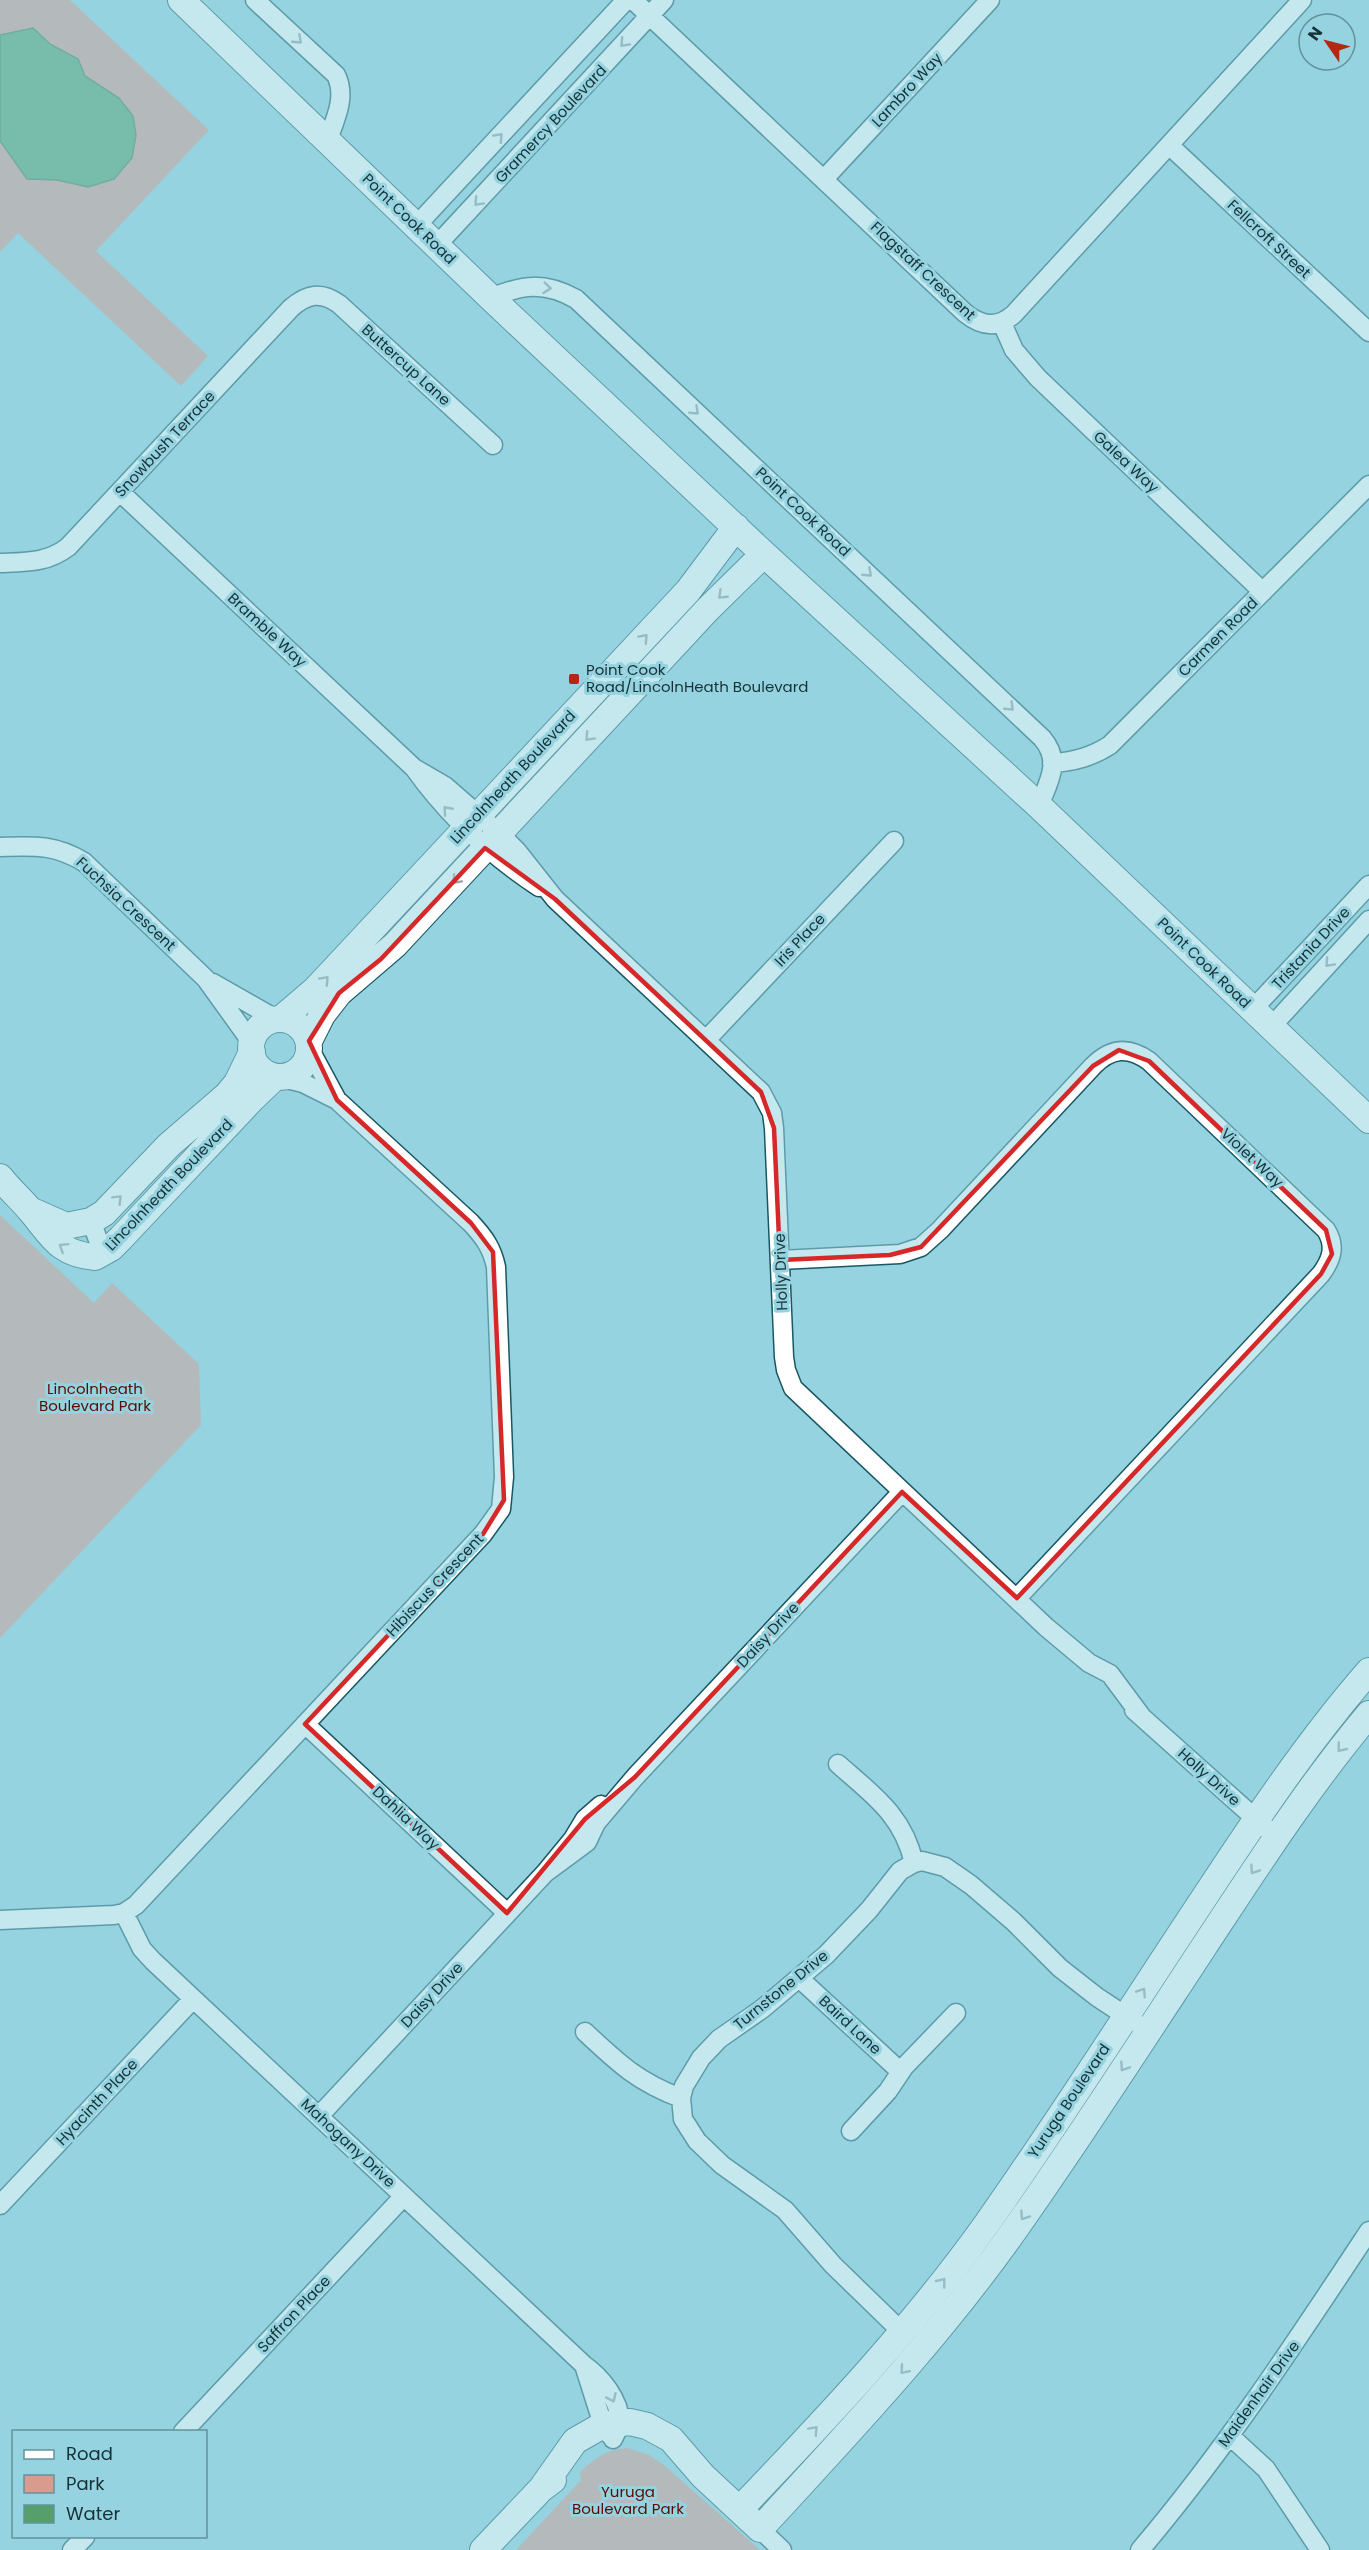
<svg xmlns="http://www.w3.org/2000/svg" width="1369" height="2550" font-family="Poppins,sans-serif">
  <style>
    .green { fill: #da9b8f }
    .water { fill: #569f6b; stroke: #437e5b; stroke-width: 1.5 }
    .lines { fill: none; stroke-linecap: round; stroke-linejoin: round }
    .street-casing { stroke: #185863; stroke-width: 21 }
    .secondary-casing { stroke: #185863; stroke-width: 28 }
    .street { stroke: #fff; stroke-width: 18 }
    .secondary { stroke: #fff; stroke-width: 26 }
    .oneway { stroke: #97a2a5 }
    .marked { fill: none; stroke: #d62828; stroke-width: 4.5; stroke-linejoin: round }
    .poi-dot { fill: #b42711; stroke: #95d3e0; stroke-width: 2 }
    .labels { text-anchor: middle; stroke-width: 6; stroke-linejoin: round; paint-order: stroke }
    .street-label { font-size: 15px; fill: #173136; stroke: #95d3e0 }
    .poi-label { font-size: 15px; fill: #173136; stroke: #95d3e0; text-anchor: start }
    .park-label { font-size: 15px; fill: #590c03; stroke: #95d3e0 }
  </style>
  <rect width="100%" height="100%" fill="#95d3e0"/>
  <path class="green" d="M0,0H70L209,130L96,251L208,356L181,386L18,233L0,252Z
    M0,1215L94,1303L112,1283L199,1364L201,1425L0,1638Z
    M628,2448L649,2455L664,2465L760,2550H516L581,2480L580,2472C595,2458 607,2449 628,2448Z"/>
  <path class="water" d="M33,28L50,44L78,59L85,76L119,98L133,116L136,135L132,158L114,179L88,187L57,180L27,179L0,141V35Z"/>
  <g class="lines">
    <g class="street-casing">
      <path id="street" d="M255,0L336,75C347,97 335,120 327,142
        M633,0L965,313C981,326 997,329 1014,314L1302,0
        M1169,145L1369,332
        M824,179L990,0
        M416,226L626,0
        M436,246L664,0
        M491,298C523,284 545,282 576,299L1042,738C1062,761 1049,781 1039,806
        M1002,323L1014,350L1038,378L1263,592
        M120,492L414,768C449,817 489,854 539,887
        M0,563C26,562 47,563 68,547L291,308C307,294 321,291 339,304L493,445
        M1052,763C1074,762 1092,757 1110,745L1369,485
        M414,768L445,786L499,833L517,851L555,899L761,1092L772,1113L774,1128L784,1357L786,1370L793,1388L1046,1627L1089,1663L1110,1674L1142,1717
        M0,847C34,846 54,844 84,862L206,979L252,1043
        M213,983L276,1019
        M1253,1009L1369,885
        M1271,1027L1369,920
        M706,1040L894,841
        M309,1048L337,1100
        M91,1221L103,1253
        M780,1260L900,1254L921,1247L940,1230L1093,1066C1111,1048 1128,1046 1149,1061L1326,1230C1336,1246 1332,1259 1321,1274L1017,1598
        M1134,1710L1276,1837
        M305,1724L507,1913
        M838,1764C873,1795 903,1815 914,1863
        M545,1873L587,1842L596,1823L635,1777L902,1492
        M124,1913L142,1949L153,1961L584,2365C601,2377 619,2399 620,2421C620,2427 615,2434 613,2439
        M0,1920L114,1915L124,1913L136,1905L483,1534L501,1509L504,1477L496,1267C492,1248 484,1237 471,1223L337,1100L303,1083L279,1077
        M799,1978L901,2072
        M585,2032C618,2063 638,2082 681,2098
        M319,2116L545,1873L573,1839L585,1819L601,1805
        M851,2131L888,2091L904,2067L956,2013
        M0,2205L193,1999
        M902,2332L833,2265L785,2210L722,2165L697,2141L683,2119L681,2098L684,2086L701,2058L719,2039L762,2009L826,1955L869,1910L900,1871L914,1863L922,1861L945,1867L971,1885L1014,1922L1060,1968L1097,1997L1135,2022
        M584,2365L603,2425L610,2435
        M183,2432L404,2196
        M1230,2436L1266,2469L1320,2550
        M760,2529L782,2550
        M72,2550L85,2537
        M1140,2550C1225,2450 1297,2340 1369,2231"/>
    </g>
    <g class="secondary-casing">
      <path id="secondary" d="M181,0L491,298L764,554L1039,806L1369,1120
        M251 1048a29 29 0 1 1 58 0a29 29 0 1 1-58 0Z
        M281,1019L315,990L688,591L736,527
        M309,1041L322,1015L339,993L395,945L708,609L764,554
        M0,1177C9,1189 20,1198 29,1209C51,1234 57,1254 95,1257L111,1248L121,1238L252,1099L275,1077
        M30,1210L66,1226L91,1221L104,1213L169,1145L227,1095L237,1083L252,1052
        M541,2489L575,2441L603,2425L630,2422L647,2426L671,2439L703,2476L760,2529C850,2431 942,2334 1018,2225C1082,2134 1142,2041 1203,1948C1256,1868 1307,1788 1369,1714
        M740,2509C827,2418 915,2325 988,2222C1062,2117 1131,2008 1202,1901C1254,1822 1307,1742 1369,1671
        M483,2550L541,2489L553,2480"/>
    </g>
    <use href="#street" class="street"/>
    <use href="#secondary" class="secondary"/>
  </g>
  <defs><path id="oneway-chevron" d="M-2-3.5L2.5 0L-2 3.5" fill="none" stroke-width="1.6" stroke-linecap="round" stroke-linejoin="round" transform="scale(1.5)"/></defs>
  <g class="oneway">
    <use href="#oneway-chevron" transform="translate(298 40) rotate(43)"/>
    <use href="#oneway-chevron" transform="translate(624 43) rotate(133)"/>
    <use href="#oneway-chevron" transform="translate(499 137) rotate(-47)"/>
    <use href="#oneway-chevron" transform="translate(478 202) rotate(133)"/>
    <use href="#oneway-chevron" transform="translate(547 288) rotate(6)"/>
    <use href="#oneway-chevron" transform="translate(695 411) rotate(43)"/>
    <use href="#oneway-chevron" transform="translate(868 573) rotate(43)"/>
    <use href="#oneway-chevron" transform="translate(722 595) rotate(136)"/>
    <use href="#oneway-chevron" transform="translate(644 638) rotate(-47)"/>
    <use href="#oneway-chevron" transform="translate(1010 707) rotate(44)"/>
    <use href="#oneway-chevron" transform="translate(589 737) rotate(133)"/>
    <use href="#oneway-chevron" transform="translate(447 810) rotate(-132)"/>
    <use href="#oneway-chevron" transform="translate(456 880) rotate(133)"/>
    <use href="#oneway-chevron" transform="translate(1329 963) rotate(133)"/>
    <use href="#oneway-chevron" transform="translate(325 980) rotate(-47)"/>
    <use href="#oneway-chevron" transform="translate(118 1199) rotate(-45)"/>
    <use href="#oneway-chevron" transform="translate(63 1247) rotate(-148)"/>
    <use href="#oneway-chevron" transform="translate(1341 1748) rotate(129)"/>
    <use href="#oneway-chevron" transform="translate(1254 1870) rotate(124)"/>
    <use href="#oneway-chevron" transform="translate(1142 1992) rotate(-57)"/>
    <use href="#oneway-chevron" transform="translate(1124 2067) rotate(124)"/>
    <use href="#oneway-chevron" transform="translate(1024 2216) rotate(124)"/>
    <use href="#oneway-chevron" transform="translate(942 2282) rotate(-51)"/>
    <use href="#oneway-chevron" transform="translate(904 2370) rotate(131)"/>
    <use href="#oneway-chevron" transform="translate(612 2398) rotate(66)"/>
    <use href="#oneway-chevron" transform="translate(814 2430) rotate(-47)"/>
  </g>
  <path d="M0 0H1369V2550H0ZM485,848L555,899L761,1092L774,1128L780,1260L890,1255L921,1247L1093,1066L1119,1050L1149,1061L1326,1230L1332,1254L1321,1274L1017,1598L902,1492L635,1777L585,1819L507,1913L305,1724L483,1534L504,1500L493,1252L471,1223L337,1100L309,1041L339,993L381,959Z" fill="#95d3e0" fill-opacity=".55" fill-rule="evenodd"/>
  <path class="marked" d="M485,848L555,899L761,1092L774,1128L780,1260L890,1255L921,1247L1093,1066L1119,1050L1149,1061L1326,1230L1332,1254L1321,1274L1017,1598L902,1492L635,1777L585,1819L507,1913L305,1724L483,1534L504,1500L493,1252L471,1223L337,1100L309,1041L339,993L381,959Z"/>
  <rect class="poi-dot" x="568" y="673" width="12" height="12" rx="3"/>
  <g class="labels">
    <g class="street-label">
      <text transform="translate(907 90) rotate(-47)" y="5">Lambro Way</text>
      <text transform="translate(551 124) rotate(-47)" y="5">Gramercy Boulevard</text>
      <text transform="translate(409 219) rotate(44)" y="5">Point Cook Road</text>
      <text transform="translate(1269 239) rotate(43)" y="5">Fellcroft Street</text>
      <text transform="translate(923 271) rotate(43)" y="5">Flagstaff Crescent</text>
      <text transform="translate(406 365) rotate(42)" y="5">Buttercup Lane</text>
      <text transform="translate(165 444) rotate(-47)" y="5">Snowbush Terrace</text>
      <text transform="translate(1126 462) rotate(43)" y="5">Galea Way</text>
      <text transform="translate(803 512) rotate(43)" y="5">Point Cook Road</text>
      <text transform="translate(267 630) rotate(43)" y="5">Bramble Way</text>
      <text transform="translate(1218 637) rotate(-45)" y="5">Carmen Road</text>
      <text transform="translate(513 777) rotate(-47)" y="5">Lincolnheath Boulevard</text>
      <text transform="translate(126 904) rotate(43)" y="5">Fuchsia Crescent</text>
      <text transform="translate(800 940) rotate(-47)" y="5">Iris Place</text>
      <text transform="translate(1311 948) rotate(-47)" y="5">Tristania Drive</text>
      <text transform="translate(1204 963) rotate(44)" y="5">Point Cook Road</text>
      <text transform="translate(1252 1158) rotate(43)" y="5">Violet Way</text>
      <text transform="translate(169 1185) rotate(-46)" y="5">Lincolnheath Boulevard</text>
      <text transform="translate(781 1272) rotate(-92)" y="5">Holly Drive</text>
      <text transform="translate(435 1585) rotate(-47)" y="5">Hibiscus Crescent</text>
      <text transform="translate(768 1635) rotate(-47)" y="5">Daisy Drive</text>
      <text transform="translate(1209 1777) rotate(42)" y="5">Holly Drive</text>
      <text transform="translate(406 1818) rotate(43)" y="5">Dahlia Way</text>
      <text transform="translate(781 1990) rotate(-39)" y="5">Turnstone Drive</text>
      <text transform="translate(432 1995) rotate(-47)" y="5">Daisy Drive</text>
      <text transform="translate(850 2025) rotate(43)" y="5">Baird Lane</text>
      <text transform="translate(1069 2101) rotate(-56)" y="5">Yuruga Boulevard</text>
      <text transform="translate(97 2102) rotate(-47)" y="5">Hyacinth Place</text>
      <text transform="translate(348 2143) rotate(43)" y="5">Mahogany Drive</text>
      <text transform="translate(294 2314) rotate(-47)" y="5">Saffron Place</text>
      <text transform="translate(1259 2394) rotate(-54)" y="5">Maidenhair Drive</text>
    </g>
    <g class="poi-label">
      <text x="586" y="675">Point Cook<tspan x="586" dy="17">Road/LincolnHeath Boulevard</tspan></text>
    </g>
    <g class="park-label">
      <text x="95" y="1394">Lincolnheath<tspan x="95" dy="17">Boulevard Park</tspan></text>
      <text x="628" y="2497">Yuruga<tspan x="628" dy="17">Boulevard Park</tspan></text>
    </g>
  </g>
  <rect x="12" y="2430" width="195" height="108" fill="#95d3e0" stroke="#63929c" stroke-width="1.5"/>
  <rect x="24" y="2450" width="30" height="9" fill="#ffffff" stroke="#63929c" stroke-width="1.5"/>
  <text x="66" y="2460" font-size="18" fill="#173136">Road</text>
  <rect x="24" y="2475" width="30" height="18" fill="#da9b8f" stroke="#63929c" stroke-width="1.5"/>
  <text x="66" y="2490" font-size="18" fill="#173136">Park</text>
  <rect x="24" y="2505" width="30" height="18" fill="#569f6b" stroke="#63929c" stroke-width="1.5"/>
  <text x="66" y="2520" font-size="18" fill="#173136">Water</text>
  <g transform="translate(1327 42) rotate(305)"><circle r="28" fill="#95d3e0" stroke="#63929c" stroke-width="1.5"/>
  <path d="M0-4.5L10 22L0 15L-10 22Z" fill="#b42711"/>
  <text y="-9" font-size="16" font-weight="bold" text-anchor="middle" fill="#173136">N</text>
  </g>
</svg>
